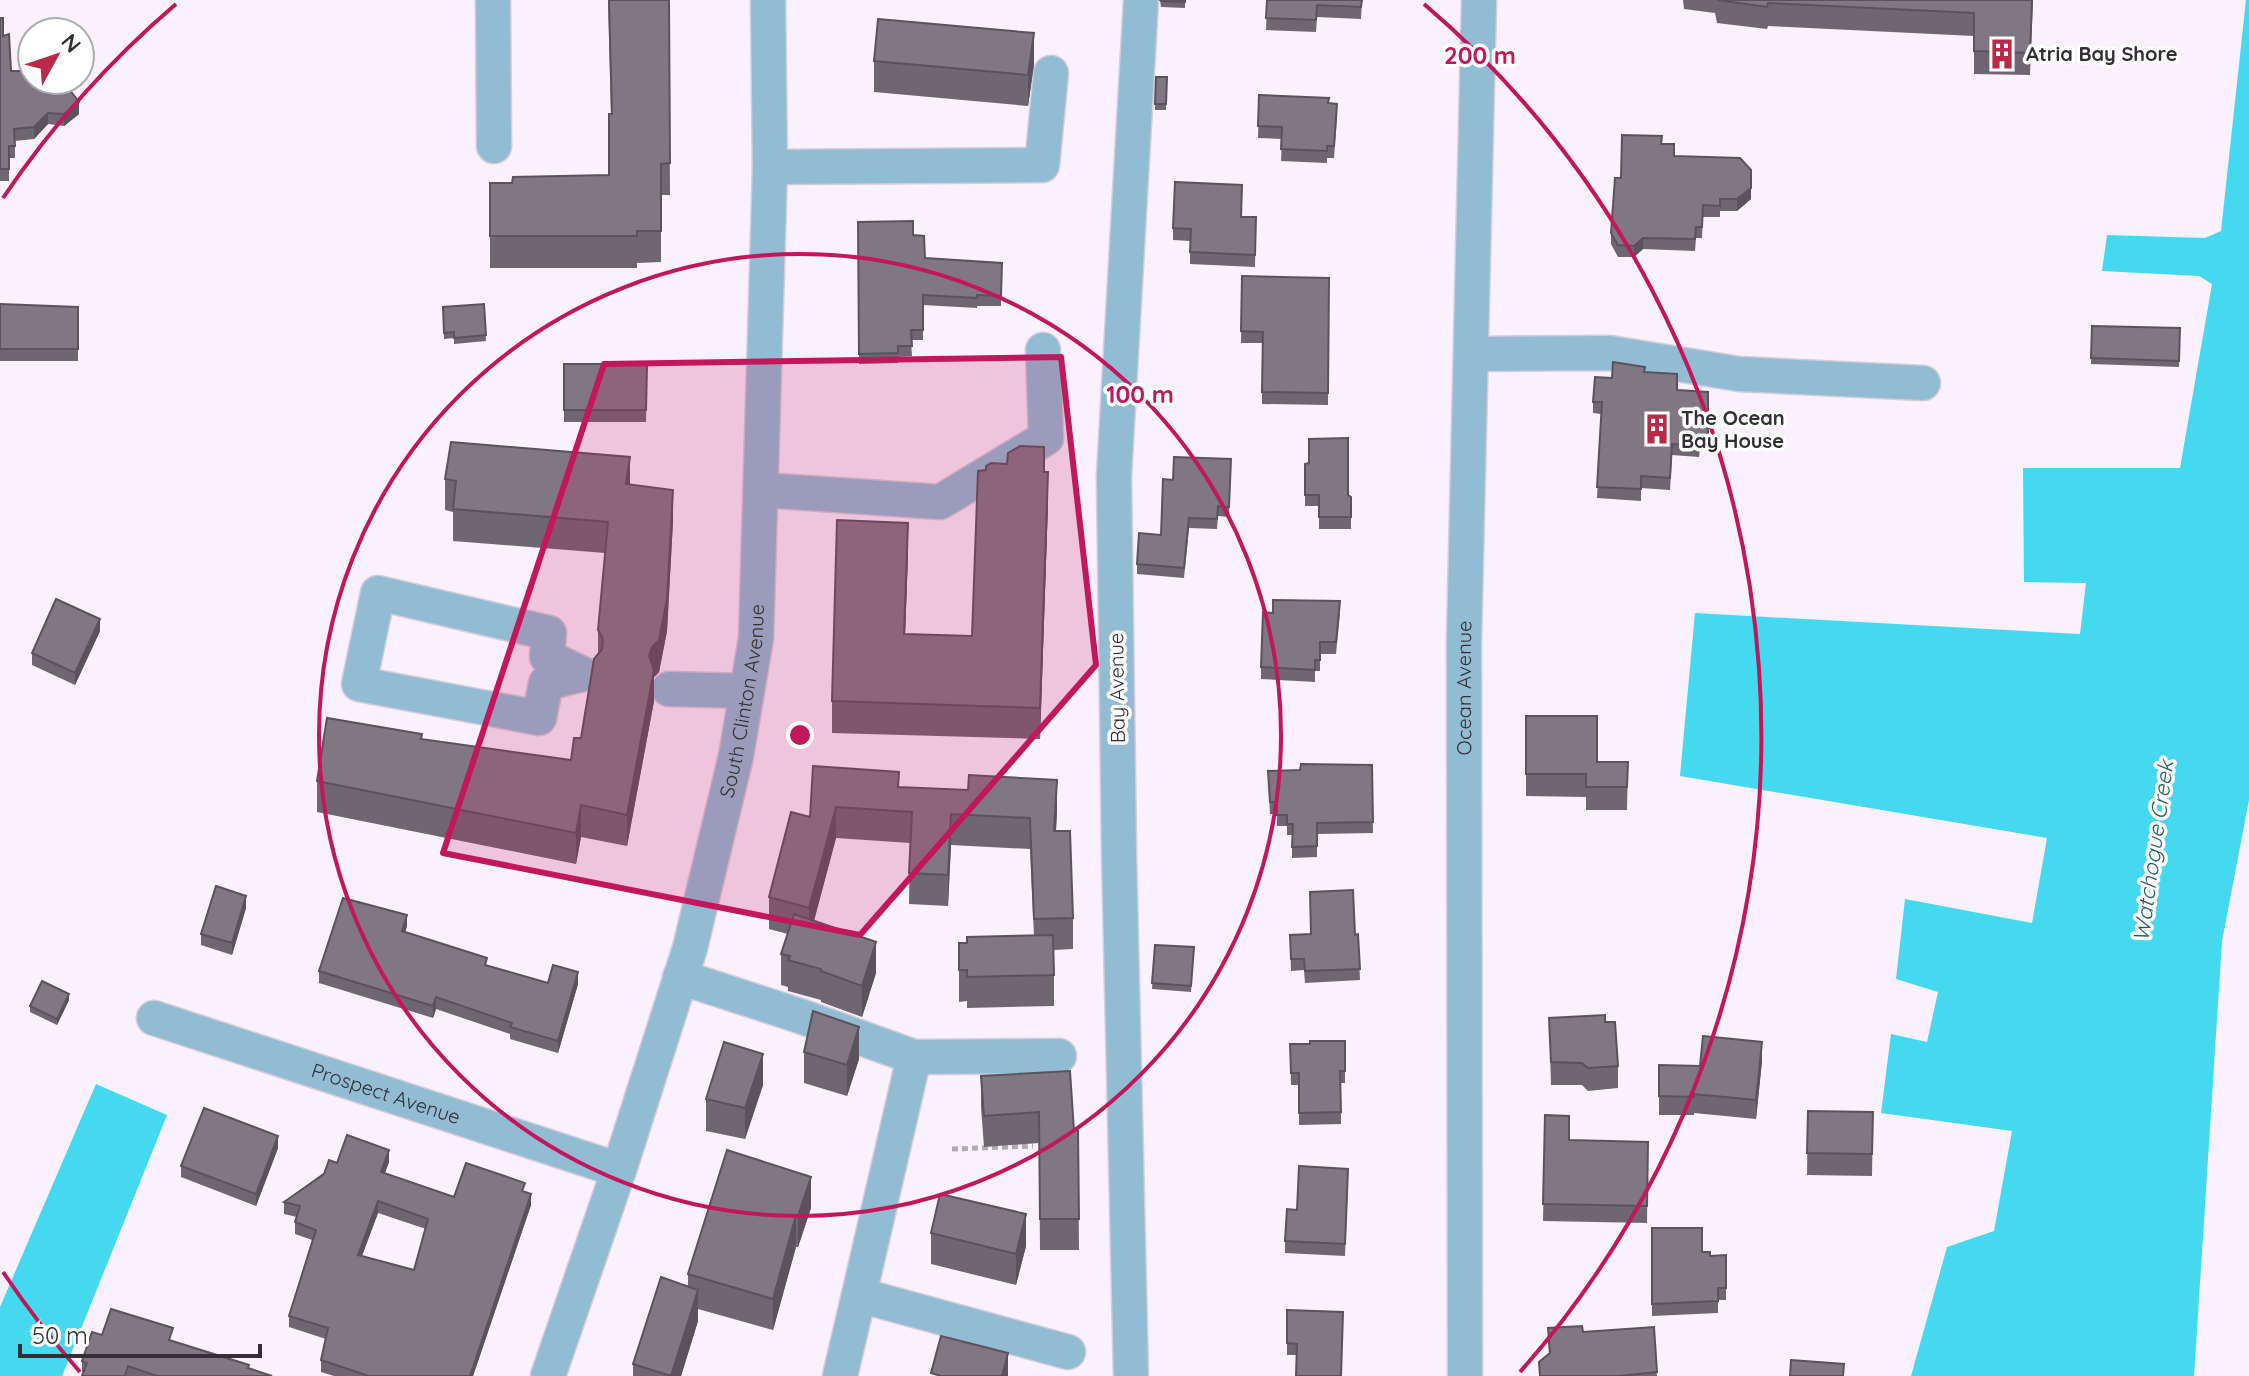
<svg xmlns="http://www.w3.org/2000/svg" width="2249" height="1376" font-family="Quicksand,sans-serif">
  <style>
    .water { fill: #44d9ef }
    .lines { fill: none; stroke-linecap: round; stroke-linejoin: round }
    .minor-casing { stroke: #d6cdda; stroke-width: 37 }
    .path { stroke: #b1a9b4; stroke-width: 5; stroke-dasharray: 6 4; stroke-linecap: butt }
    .minor { stroke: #92bcd4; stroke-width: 34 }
    .wall { fill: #6e6671; fill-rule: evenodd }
    .shaded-wall { fill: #5a535c }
    .building { fill: #807783; stroke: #5a535c; stroke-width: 2; fill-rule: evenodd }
    .marked { fill: #c2185b; fill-opacity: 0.2; stroke: #c2185b; stroke-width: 6; stroke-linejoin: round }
    .ring { fill: none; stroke: #c2185b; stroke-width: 4 }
    .labels { text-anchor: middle; stroke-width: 7; stroke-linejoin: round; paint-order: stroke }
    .poi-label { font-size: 20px; font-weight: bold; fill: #332f34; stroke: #fff; text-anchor: start }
    .street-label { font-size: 20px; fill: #332f34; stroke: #fff }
    .water-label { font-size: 22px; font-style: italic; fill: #26616a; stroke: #fff }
    .centre { fill: #c2185b; stroke: #fff; stroke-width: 4 }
    .ring-label { font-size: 24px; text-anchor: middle; font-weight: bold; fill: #c2185b; stroke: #fff; stroke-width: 7; stroke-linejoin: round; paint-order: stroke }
  </style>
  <rect width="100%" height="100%" fill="#faf0fe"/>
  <path class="water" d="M2246,0H2249V800L2222,941L2194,1376H1911L1947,1247L1994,1231L2012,1131L1881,1113L1891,1034L1927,1042L1938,992L1896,979L1905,899L2032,923L2047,838L1680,776L1695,613L2080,634L2086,583L2024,582L2023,468H2180L2212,284L2199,276L2102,271L2107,235L2205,238L2221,231Z
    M96,1084L167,1115L62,1376H0V1307Z"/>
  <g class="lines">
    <g class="minor-casing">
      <g id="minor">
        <path d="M493,0L494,146"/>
        <path d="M770,167L1042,165L1051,73"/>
        <path d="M1471,354L1610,353L1739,374L1923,383"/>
        <path d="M762,490L940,502L1046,438L1043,350"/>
        <path d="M378,593L549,633L547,657L583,674L546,683L539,718L359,684Z"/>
        <path d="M669,689L747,691"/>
        <path d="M680,977L800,1016L914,1057L1059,1056"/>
        <path id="s1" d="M154,1018L619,1170"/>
        <path d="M914,1057L859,1295L1068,1352"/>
        <path id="s2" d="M548,1376L619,1170L690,948L736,756L756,638L770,167L768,0"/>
        <path d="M840,1376L859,1295"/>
        <path d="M1131,1376L1119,854L1114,476L1141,0"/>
        <path id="s3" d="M1465,1376L1464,641L1479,0"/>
      </g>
    </g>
    <path class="path" d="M952,1149L1033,1146"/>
    <use href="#minor" class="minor"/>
  </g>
  <path class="wall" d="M608,0H669L670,195H661V262L637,263V268H490V183H512L609,175L611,114Z
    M1160,0H1185V8L1161,7Z
    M1267,0H1362L1361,19L1317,17L1316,32L1266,30Z
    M1683,0H2033L2030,75L1974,74V36L1768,26L1767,29L1717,23L1715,13L1684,9Z
    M0,18L11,71L45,86L79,114L64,126L48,124L34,139L15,141V158H9V181H0Z
    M874,61L1034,64L1028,106L874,92Z
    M1156,77H1167L1166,110H1155Z
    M1259,95L1329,103L1337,116L1334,158H1327V163L1281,161L1282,139L1258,138Z
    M1661,144L1674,156L1751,199L1737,211H1720V217H1703L1702,238H1696L1695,251L1643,249L1634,257H1618L1611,244V233Z
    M1241,217H1256L1255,267L1190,264V241L1173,240V228Z
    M858,222L913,235L925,258L1002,263L1001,306H977V308L923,305V340H911L912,356L898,357V363L859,364Z
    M1242,276L1329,278L1328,405L1262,404V343H1241Z
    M0,304L78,307V361H0Z
    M484,304L486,341L454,344V338L444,339L443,307Z
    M2092,326L2180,328L2179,367L2091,364Z
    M564,364L647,366L646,422H564Z
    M1644,372L1677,390L1708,392V451L1700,450L1699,457L1672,455L1670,490L1641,488V501L1597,498L1601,414L1593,413V402L1612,378Z
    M1231,459L1229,517L1218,516L1217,529L1189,528L1184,578L1137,574V564L1161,535L1173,480Z
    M1305,464L1351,497V529H1319V506H1305Z
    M1044,472L1048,503L1040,739L832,733V701L908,554L905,634L972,636Z
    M445,479L630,484L673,521L667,631L659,672L654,677V701L627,846L581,837L576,864L317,812V781L422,739L571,760L581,738L598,654V630L605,553L453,541V512L445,510Z
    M1340,613L1336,654H1320V671H1315V682L1261,679V667Z
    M100,631L75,685L32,665V653Z
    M1526,716L1597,762H1628L1627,810H1586V797L1526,796Z
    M1372,765L1373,833L1317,834V857L1292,858V835H1287V826H1277V814H1270L1268,771L1300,770Z
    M813,766L899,787L1057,811L1056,831L1073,918V949L1054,950V1006L967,1008V1001L959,1002V943L1034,936L1030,849L951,845L948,906L909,904L910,843L836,838L814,921L876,973L862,1017L821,1002V1000L788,991V987L781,985V954L788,934L769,929V897L810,817Z
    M246,908L232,955L201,945V934Z
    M407,926L405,932L487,965L548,983L578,984L558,1053L510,1039V1034L436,1009L433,1018L319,983V971Z
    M1358,934L1360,980L1305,983L1304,970L1291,971L1290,935Z
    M1155,945L1194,947L1191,992L1152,989Z
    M69,1000L57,1025L30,1012V1006Z
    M1549,1018L1605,1022L1618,1066V1088L1588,1091L1582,1085H1551Z
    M1345,1041V1083H1341V1124L1299,1125V1085H1291L1290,1044Z
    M804,1052L859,1059L847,1096L804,1083Z
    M1762,1061L1756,1119L1694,1113V1115H1659V1065L1700,1066Z
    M981,1076L1074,1131H1078L1079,1250H1040L1039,1143L984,1147L981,1107Z
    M763,1085L745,1139L706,1131V1099Z
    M1808,1111L1873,1112L1872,1176L1807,1175Z
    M1545,1115L1569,1140L1648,1142L1647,1223L1543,1221Z
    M278,1148L256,1206L181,1177V1166Z
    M389,1162L385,1173L454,1197L525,1192L531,1205L473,1376H334L321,1372V1360L326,1339L289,1327V1316L312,1240L295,1234V1222L297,1217L284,1214V1202L337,1163ZM378,1213L426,1229L414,1270L362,1256Z
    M1348,1181L1345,1256L1285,1253V1241Z
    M811,1208L798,1247H796L773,1330L698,1309V1321L681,1376H633V1364L688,1286V1274Z
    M1652,1228L1710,1256L1726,1255V1300H1718V1313L1652,1316Z
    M931,1233L1026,1246L1016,1285L931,1264Z
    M1287,1310L1343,1312L1297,1355H1287Z
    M1654,1327L1657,1376H1540L1539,1362L1549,1354L1548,1328L1583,1332Z
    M102,1335L173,1340V1341L272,1376H82L84,1373L82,1372V1361Z"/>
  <path class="shaded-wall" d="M1034,33V64L1028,106V75Z
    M79,102V114L64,126V114Z
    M48,113V124L34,139V127Z
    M1751,170V199L1737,211V199Z
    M1643,238V249L1634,257V246Z
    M630,457V488L626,484Z
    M1048,472V503L1040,739V708Z
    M673,490V521L667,631L659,672L654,677V701L627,846V815Z
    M908,523V554L904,665V634Z
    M100,619V631L75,685V673Z
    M1057,780V811L1054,863V831Z
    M581,805V837L576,864V833Z
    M836,807V838L809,939V908Z
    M951,814V845L948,906V875Z
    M246,896V908L232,955V943Z
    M407,915V926L402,943V931Z
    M876,942V973L862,1017V986Z
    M578,972V984L558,1053V1041Z
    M69,994V1000L57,1025V1019Z
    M436,997V1009L433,1018V1006Z
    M859,1027V1059L847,1096V1065Z
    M1762,1042V1061L1756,1119V1100Z
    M763,1054V1085L745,1139V1108Z
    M278,1136V1148L256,1206V1194Z
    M389,1150V1162L381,1183V1172Z
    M811,1177V1208L798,1247V1216Z
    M531,1194V1205L473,1376H470Z
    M378,1201V1213L358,1266V1255Z
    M1026,1214V1246L1016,1285V1254Z
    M796,1215V1247L773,1330V1299Z
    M698,1290V1321L681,1376H671Z
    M1008,1353V1376H1002Z"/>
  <path class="building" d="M609,0H669L670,163L661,164V231H637V236H490V183H512L513,177L609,175V114H612Z
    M1160,0H1185V2L1161,1Z
    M1267,0H1362L1361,7L1317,5L1316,20L1266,18Z
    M1717,0H2032L2030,53L1974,51V13L1768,3L1767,7Z
    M0,18H3V36L9,34L11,71H32V80H40L45,86L66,85L79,102L64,114L48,113L34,127L14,129L15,146H9V169H0Z
    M878,19L1034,33L1028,75L874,61Z
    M1156,77H1167L1166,104H1155Z
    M1259,95L1329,98L1328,103L1337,104L1334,146H1327V151L1281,149L1282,127L1258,126Z
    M1622,135L1662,136L1661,144H1674V156L1740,158L1751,170V188L1737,199H1720V206L1703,205L1702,227H1696L1695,239L1643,238L1634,246L1618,245L1611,233L1615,178H1621Z
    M1175,182L1242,185L1241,217H1256L1255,255L1190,252L1191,229L1173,228Z
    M913,221V235L924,236L925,258L1002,263L1001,296L977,295V298L923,295V330H911L912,346H898V353L859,354L858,222Z
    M1242,276L1329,278L1328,393L1262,392L1263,332L1241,331Z
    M0,304L78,307V349H0Z
    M484,304L486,335L454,338V332L444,333L443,307Z
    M2092,326L2180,328L2179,361L2091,358Z
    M1613,362L1645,367L1644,372L1677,374V390L1708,392V439L1700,438L1699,445L1672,444L1670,478L1641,476V489L1597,487L1602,402H1593L1595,377L1612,378Z
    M564,364H642L647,366L646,410H564Z
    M1348,438V495L1351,497V517H1319V495H1305V464L1309,463V439Z
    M451,442L630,457L626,484L673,490L667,599L659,640L652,647L649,656L654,670L627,815L581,805L576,833L317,781L327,718L422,734L421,739L571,760L574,738H581L594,659L602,649L603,639L598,630L608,522L453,509L456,481L445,479Z
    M1020,446L1044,447V472H1048L1040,708L832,701L837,520L908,523L904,634L972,636L978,471L986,470V466L991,463L1007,464L1008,453Z
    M1174,457L1231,459L1229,507L1218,506L1217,519L1189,518L1184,568L1137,564L1139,533L1161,535L1163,479L1173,480Z
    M56,599L100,619L75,673L32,653Z
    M1273,600L1340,601L1336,642H1320V660H1315V670L1261,667L1263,612L1273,613Z
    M1526,716H1597V762H1628L1627,787H1586V774H1526Z
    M1301,764L1372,765L1373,822L1317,823V846L1292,847L1293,824H1287V815H1277V802H1270L1268,771L1300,770Z
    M813,766L899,772L898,787L968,790L969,775L1057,780L1054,831H1070L1073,918L1034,919L1030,818L951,814L948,875L909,873L912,812L836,807L809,908L769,897L791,812L810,817Z
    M216,886L246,896L232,943L201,934Z
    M1353,890L1355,935L1358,934L1360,969L1305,971L1304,959H1291L1290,935L1311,934L1310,892Z
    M343,898L407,915L402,931L487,958L485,965L548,983L553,965L578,972L558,1041L510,1027L512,1023L436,997L433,1006L319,971Z
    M794,914L876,942L862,986L821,971V969L788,960L790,956L781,954Z
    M1053,935L1054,975L967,977V970H959V943H967V937Z
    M1155,945L1194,947L1191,986L1152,983Z
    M42,981L69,994L57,1019L30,1006Z
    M813,1011L859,1027L847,1065L804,1052Z
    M1605,1015V1022H1615L1618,1066L1588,1068L1582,1063L1551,1062L1549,1018Z
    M1703,1036L1762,1042L1756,1100L1694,1094V1097L1659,1096V1065L1700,1066Z
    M1310,1041H1345V1071H1340L1341,1112L1299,1113V1073H1291L1290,1044H1310Z
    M724,1042L763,1054L745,1108L706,1099Z
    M1070,1071L1074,1131H1078L1079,1219H1040L1039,1112L984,1116L981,1076Z
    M204,1108L278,1136L256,1194L181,1166Z
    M1808,1111L1873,1112L1872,1154L1807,1153Z
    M1545,1115L1569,1116V1140L1648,1142L1647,1206L1543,1204Z
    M347,1135L389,1150L381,1172L454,1197L466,1163L525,1183L522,1191L531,1194L470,1376H369L321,1360L328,1328L289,1316L316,1230L295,1222L300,1206L284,1202L324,1174L329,1160L337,1163ZM378,1201L428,1219L414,1270L358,1255Z
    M727,1150L811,1177L798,1216L796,1215L773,1299L688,1274Z
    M1299,1166L1348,1169L1345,1244L1285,1241L1287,1209L1297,1210Z
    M940,1194L1026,1214L1016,1254L931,1233Z
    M1652,1228H1702V1252H1710V1256L1726,1255V1288H1718V1301L1652,1304Z
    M661,1277L698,1290L671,1376L633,1364Z
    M111,1309L173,1328L169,1340L249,1365L248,1368L272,1376H157L128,1366L125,1376H82L87,1363L82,1361L92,1332L102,1335Z
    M1287,1310L1343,1312L1341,1376H1296L1297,1344L1287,1343Z
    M1582,1326L1583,1332L1654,1327L1657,1372L1619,1376H1540L1539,1362L1550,1353L1548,1328Z
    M941,1336L1008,1353L1002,1376H941L931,1373Z
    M1791,1360L1844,1364L1843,1376H1790Z"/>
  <path class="marked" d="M1061,357L1096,665L860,935L443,853L604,364Z"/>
  <g class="ring">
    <circle cx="800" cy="735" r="481"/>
    <path d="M80 1372A961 961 0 0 1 3 1272M3 198A961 961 0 0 1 176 4M1424 4A961 961 0 0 1 1520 1372"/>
  </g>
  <defs>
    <g id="building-bare" transform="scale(2.4)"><path d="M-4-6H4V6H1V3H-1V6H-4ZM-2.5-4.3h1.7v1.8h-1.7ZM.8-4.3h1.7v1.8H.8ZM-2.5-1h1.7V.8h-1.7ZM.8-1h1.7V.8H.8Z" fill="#ba2947" stroke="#fff" stroke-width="2.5" paint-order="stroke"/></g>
  </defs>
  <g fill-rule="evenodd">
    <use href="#building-bare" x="2002" y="54"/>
    <use href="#building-bare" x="1657" y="429"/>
  </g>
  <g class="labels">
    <g class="poi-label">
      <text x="2026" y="61">Atria Bay Shore</text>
      <text x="1681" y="425">The Ocean<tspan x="1681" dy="23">Bay House</tspan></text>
    </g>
    <g class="street-label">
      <text transform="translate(1117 688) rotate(-91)" y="7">Bay Avenue</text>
      <text dy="7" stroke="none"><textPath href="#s3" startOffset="688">Ocean Avenue</textPath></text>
      <text dy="7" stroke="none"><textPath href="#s2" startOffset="704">South Clinton Avenue</textPath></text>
      <text dy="7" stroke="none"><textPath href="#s1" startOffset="244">Prospect Avenue</textPath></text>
    </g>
    <g class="water-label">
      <text transform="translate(2153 851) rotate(-82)" y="8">Watchogue Creek</text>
    </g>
  </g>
  <circle cx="800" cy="735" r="12" class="centre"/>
  <g class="ring-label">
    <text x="1480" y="64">200 m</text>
    <text x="1140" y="403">100 m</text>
  </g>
  <g transform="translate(56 56) rotate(50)"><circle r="38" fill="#ffffff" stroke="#adacae" stroke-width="2"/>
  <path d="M0-6L14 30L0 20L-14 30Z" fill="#ba2947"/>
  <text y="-12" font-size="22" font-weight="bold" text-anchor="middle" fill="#332f34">N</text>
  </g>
  <path d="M20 1344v12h240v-12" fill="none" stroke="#332f34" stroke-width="4"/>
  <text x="32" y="1344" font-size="24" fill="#332f34" stroke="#ffffff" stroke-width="6" paint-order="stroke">50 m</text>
</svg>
